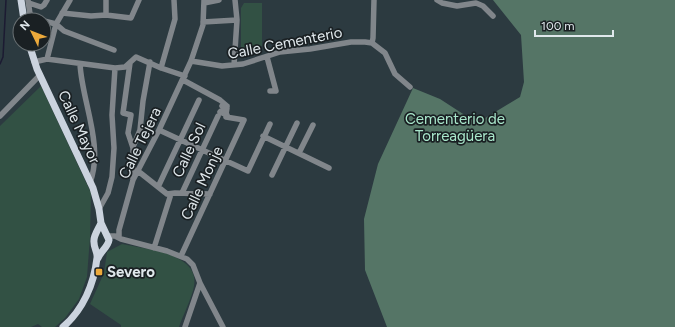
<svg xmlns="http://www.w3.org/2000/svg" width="675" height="327" font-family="Figtree,sans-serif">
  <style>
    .green { fill: #325144 }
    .forest { fill: #557566 }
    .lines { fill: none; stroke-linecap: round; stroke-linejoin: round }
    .stream { stroke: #1c1b32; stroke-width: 1.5 }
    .minor { stroke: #81868b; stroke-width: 5.5 }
    .major { stroke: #cbd3de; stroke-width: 7 }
    .poi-dot { fill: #eca93b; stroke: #1a2023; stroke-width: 1.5 }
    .labels { text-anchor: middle; stroke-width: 3.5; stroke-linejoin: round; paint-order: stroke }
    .street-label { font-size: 15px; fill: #e0e8ec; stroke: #1a2023 }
    .park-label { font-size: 15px; fill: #aae8cc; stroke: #1a2023 }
    .poi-label { font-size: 15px; font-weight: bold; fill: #e0e8ec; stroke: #1a2023; text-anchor: start }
  </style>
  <rect width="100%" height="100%" fill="#2c3a40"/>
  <path class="green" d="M244,3H262V46L241,51V8Z
    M41,86L91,193L90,237L87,277L79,299L65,318L55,327H42L38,324L31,327H0V126Z
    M122,244C145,249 200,253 194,286C192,298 183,315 179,327H121V325L90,304L104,273L107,252Z"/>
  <path class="forest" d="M493,0H675V327H387L365,270L364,219L378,164L413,88L440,99L477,123L520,97L524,82L521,35Z"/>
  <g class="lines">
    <path class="stream" d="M0,64L3,57L6,0"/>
    <path class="minor" d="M28,0L30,14L38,20
      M437,0L442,3L457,6L476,3L483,6L493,16
      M29,3L41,7L44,5L47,0
      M204,3L219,0
      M62,13L91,16L106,15L131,18L139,0
      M106,15V0
      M44,21L56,24L64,31L114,50
      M203,22L237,20
      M372,43L373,38L374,0
      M267,57L276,91H270
      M47,59L56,24L70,0
      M191,61L222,66L243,64L280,52L310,49L351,42H365L372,43L385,53L395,74L410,87
      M34,62L47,59L115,68L125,67L136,57L161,68L185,76
      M130,63L123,113L131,115L128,133L133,148V179
      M80,64C82,102 104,145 90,183
      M234,65L237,20L235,0
      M161,68L175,19L174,0
      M183,80L220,100L227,106
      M227,106L223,105L222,106L227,108L226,114L221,111L220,112L227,115L226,117L244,120
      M0,116L40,75
      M159,130L248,171L270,124
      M263,136L329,168
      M133,147L140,130L143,101L150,62
      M299,153L313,125
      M138,171L167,194L175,193L210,194
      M272,175L297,123
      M158,187L199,100
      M182,193L218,116
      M99,209L108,193L112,177L114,148L112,115L115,68
      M107,236H115L121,239L167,251L187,259L193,265L200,283L223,327
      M119,238V230L133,180L159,130L191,61L203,25L204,0
      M154,248L171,194
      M181,256L244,120
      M185,327L200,283"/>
    <path class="major" d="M21,0L24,20
      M29,44L37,69L93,188L99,209L101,223L109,240C108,247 101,251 98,258
      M63,327C83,310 94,284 97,258C98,252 93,247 94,240C94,235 99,228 101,223"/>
  </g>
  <rect class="poi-dot" x="95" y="268" width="8" height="8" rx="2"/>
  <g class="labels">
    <g class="street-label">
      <text transform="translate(285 43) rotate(-11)" y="5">Calle Cementerio</text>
      <text transform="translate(79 127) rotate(65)" y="5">Calle Mayor</text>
      <text transform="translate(140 143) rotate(-64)" y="5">Calle Tejera</text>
      <text transform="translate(189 150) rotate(-65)" y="5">Calle Sol</text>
      <text transform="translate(202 183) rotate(-65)" y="5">Calle Monje</text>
    </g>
    <g class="park-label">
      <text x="455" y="124">Cementerio de<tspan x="455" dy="17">Torreagüera</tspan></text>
    </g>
    <g class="poi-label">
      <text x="107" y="277">Severo</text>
    </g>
  </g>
  <g transform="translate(32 32) rotate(313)"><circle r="19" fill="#1a2023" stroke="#697073"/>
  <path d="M0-3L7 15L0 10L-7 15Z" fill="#eca93b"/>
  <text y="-6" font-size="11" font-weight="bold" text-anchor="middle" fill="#e0e8ec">N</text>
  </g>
  <path d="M535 30v6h78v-6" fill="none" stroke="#e0e8ec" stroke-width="2"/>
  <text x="541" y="30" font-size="12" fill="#e0e8ec" stroke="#1a2023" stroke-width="3" paint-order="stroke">100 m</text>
</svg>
